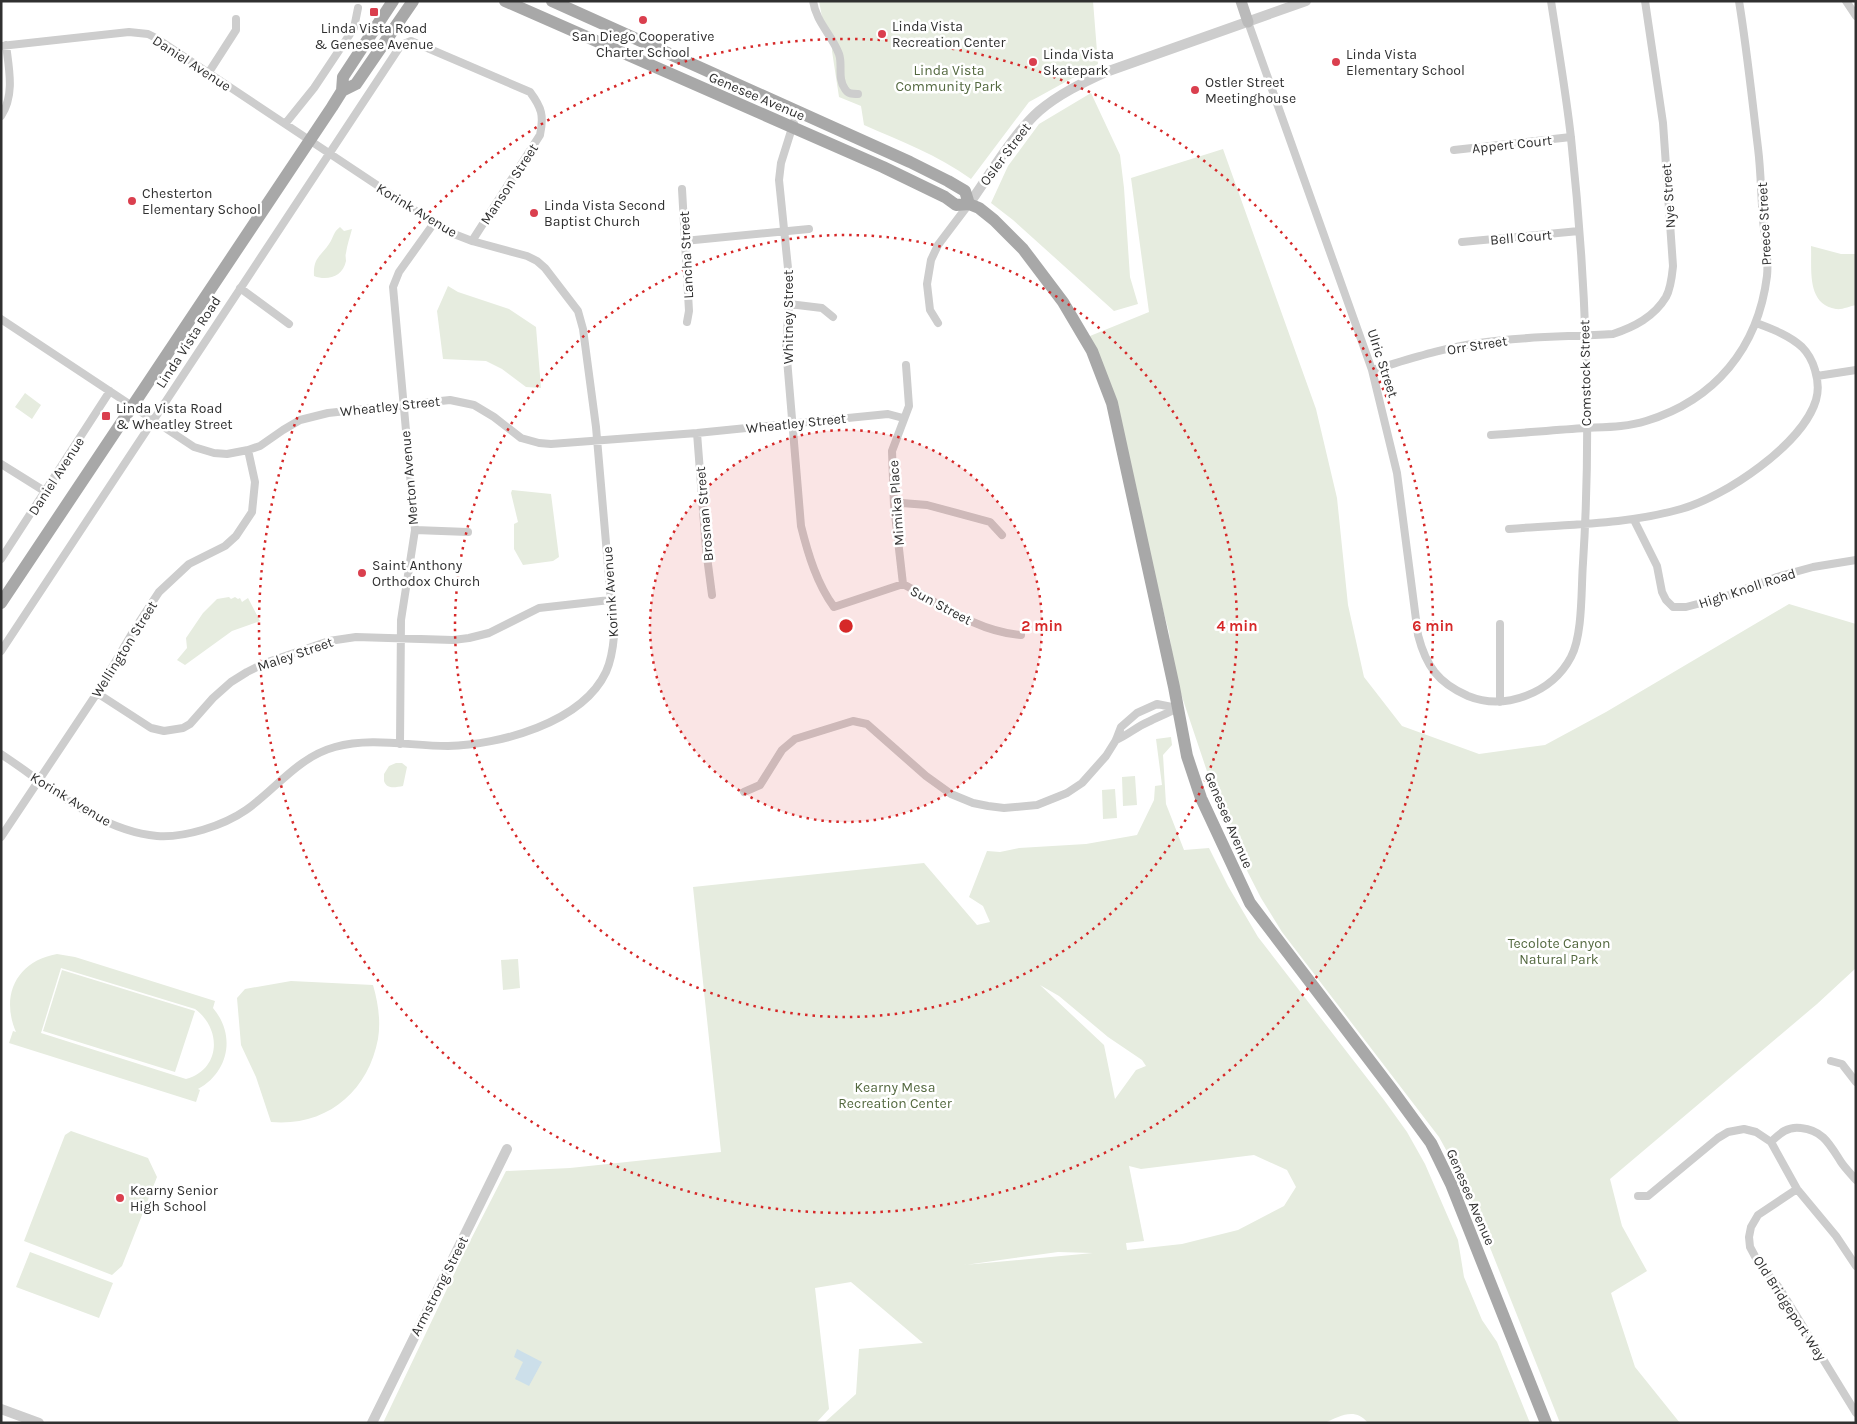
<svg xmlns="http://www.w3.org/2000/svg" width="1857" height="1424" font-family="Karla,sans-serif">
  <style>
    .green { fill: #e6ecdf; fill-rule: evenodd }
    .water { fill: #ccdfea }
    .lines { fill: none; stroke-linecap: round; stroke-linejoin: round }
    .minor { stroke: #cdcdcd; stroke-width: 8 }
    .tertiary { stroke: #cdcdcd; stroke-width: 10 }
    .secondary { stroke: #bababa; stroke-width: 11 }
    .primary { stroke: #a8a8a8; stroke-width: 12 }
    .ring { fill: none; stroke: #d62828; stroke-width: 2.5; stroke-dasharray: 2.5 5 }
    .poi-dot { fill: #da3f4e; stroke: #fff; stroke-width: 2 }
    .labels { text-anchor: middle; stroke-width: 5; stroke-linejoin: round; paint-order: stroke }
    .poi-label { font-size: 14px; fill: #303030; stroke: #fff; text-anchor: start }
    .street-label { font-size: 14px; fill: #303030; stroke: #fff }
    .park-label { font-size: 14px; fill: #546940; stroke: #fff }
    .centre { fill: #d62828; stroke: #fff; stroke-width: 2.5 }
    .ring-label { font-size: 15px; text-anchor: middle; font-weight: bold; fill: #d62828; stroke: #fff; stroke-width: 5; stroke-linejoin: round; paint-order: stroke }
  </style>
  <rect width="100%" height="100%" fill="#fff"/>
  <path class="green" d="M819,1H1093L1098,64L1029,102L971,179C938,155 900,141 864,125L861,106L839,97L832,51L834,38L822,17Z
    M1091,93L1120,155L1124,188L1130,277L1138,304L1114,311L1013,220L991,203L1008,166L1039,124Z
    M1223,149L1316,409L1337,498L1348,605L1364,677L1402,726L1479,754L1545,745L1606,712L1789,604L1856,624V968L1817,1004L1610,1179L1622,1226L1647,1271L1611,1293L1635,1367L1680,1423H1560L1471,1200L1455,1166L1439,1137L1282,932L1261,898L1240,857L1221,813L1175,676L1169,632L1090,336L1149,312L1131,178Z
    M340,227L344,231L352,229C350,237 347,245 346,253C345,256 346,258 346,261C343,277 327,281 314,276C313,258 320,257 329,244C334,237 333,232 340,227Z
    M1811,246L1841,254H1856V305C1850,306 1842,310 1836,309C1806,304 1812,269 1811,246Z
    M448,286L458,292L509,309L536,327L541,388L526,387L502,369L486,361L443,359L437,311Z
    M25,393L41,405L32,419L15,407Z
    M512,490L551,494L559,557L553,561L523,565L514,549V524L518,522L511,493Z
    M229,597L231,599L235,597L238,599L240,598L242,602L248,598L260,621L232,631L185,665L177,660L187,648L186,638L203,613L217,599Z
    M1171,737L1172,745L1163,755L1166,804L1184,850L1209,848L1228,886L1258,937L1384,1100L1407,1132L1425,1164L1458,1240L1464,1277L1482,1320L1497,1342L1530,1423H1368C1355,1407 1340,1416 1325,1423H824L856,1394L859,1349L923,1343L851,1282L815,1288L829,1409L816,1423H383L467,1247L506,1171L570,1168L721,1152L693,887L924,863L977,925L990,922L983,906L969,897L987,851L1000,852L1019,848L1086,844L1137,835L1154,800L1155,786L1162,785L1156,739ZM1040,985L1059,996L1108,1037L1142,1060L1146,1066L1136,1070L1115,1099L1104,1045ZM1254,1155L1287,1170L1296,1187L1284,1206L1238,1230L1182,1244L1127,1250L1126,1243L1144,1241L1129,1166L1141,1169ZM1058,1252L1093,1253L964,1265H965Z
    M396,763H402L407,767L403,786C396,787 387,790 384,781V774L389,766Z
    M1135,776L1137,805L1123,806L1122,777Z
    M1115,789L1117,818L1103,819L1102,790Z
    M57,954L75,957L215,1001L213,1008C236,1035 229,1072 198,1089L200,1090L196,1102L9,1043L13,1031L16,1032C0,995 17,961 57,954ZM61,968L195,1009C222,1029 221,1069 186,1079L41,1033Z
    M518,959L520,988L503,990L501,960Z
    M62,970L195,1011L175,1072L43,1031Z
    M291,981L373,985C378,1002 381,1021 378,1039C368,1092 326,1127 271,1122L256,1077L241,1045L237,998L245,989Z
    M71,1131L148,1158L157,1177L122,1266L112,1275L24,1241L65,1135Z
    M30,1252L113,1283L99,1318L16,1287Z"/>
  <path class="water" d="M517,1349L542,1362L529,1386L515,1379L523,1362L514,1357Z"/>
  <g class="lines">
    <path class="minor" d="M813,1C816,22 832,35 839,54C843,65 837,78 845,89C848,94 852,94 858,94
      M1846,1L1856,16
      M1248,22L1372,370L1397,473L1418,635C1426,666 1438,683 1468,696C1505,711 1552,693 1571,657C1583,635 1581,588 1583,563C1592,422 1586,279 1571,138C1566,93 1558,47 1551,1
      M1,46L129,32L148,34L156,38L434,223L454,234L472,241L527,256L537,261L545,268L578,311L583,329L596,427L614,636C613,648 611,661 606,672C582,723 499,745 448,746C410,746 371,737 335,747C298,757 276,789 246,810C223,826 184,838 157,836C99,831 48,785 1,754
      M209,72L236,30V19
      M797,112L781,163L779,180L789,278V304L786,347L801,526C808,554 817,584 834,607L903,584C940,604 978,632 1021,635
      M1,116C15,95 9,69 6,45
      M285,124L314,88L354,28L358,8
      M1454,150L1571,137
      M682,189L689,311L687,322
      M684,241L809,229
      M1462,242L1579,231
      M240,288L289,324
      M789,304L822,308L833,317
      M1,319L194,447L214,453L227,454L248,450L260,446L283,430L300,420L328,413L450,400L474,405L494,417L521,438L539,443L551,444L697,433L888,414L903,418
      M938,323L930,310L927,284L931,260L938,245L969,204
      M1372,370C1407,360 1442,348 1479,343C1523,336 1569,337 1613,334C1634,327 1654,317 1666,297C1671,288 1672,276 1673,266L1663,123L1645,1
      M1817,376L1856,370
      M697,433L706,549L712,595
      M1491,435C1523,433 1554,430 1586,428C1606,427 1627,427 1646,421C1715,400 1758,348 1767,276C1769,257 1765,239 1763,220C1761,196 1761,172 1758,148C1752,99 1747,50 1739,1
      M1,464L46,492
      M894,505L902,503L927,505L990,522L1002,535
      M1634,520L1657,566L1662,592L1666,600L1673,607H1686L1724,597L1777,577L1813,567L1856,560
      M1509,529C1566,524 1625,525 1681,509C1725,497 1803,444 1816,400C1819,390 1818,380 1815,370C1813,363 1808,353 1802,347C1789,335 1772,329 1756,323
      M415,530L468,532
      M1,559L110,391
      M903,584L894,505L892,451L909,406L906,365
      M1,651L401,45L411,41L530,92C542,108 544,116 540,135L472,241
      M97,693L151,728L164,731L183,728L190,724L213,698L231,682L247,672L265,663L329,641L356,637L453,640L469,638L489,633L539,608L610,600
      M1500,702V624
      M1116,740C1128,735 1136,727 1148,722C1157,717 1167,714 1177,708
      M400,744L401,620L415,530L393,287L399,272L434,223
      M744,792L760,785L782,750L795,739L853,721L867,724L926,776L951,794L973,803L988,806L1004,808L1037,805L1067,793L1082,783L1106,756L1116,740L1121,727L1137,713L1157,704L1177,708
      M1,837L97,693L134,630L159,592L189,564L225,546L236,536L252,512L255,482L248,450
      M1831,1061L1842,1064L1856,1082
      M1771,1142C1780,1133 1788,1126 1801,1128C1823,1130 1830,1145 1841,1162C1845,1168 1851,1174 1856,1180
      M1797,1189L1758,1215L1751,1227L1749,1237L1750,1247L1757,1260L1780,1289L1856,1413
      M1638,1196H1648L1718,1138L1728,1132L1744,1129L1756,1132L1771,1142L1797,1189L1836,1236L1856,1266"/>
    <path class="tertiary" d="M969,204C989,176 1014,133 1039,111C1059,94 1082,83 1106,72L1306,1
      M1,1409L39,1423
      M372,1423L507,1149"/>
    <path class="secondary" d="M1241,1L1248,22"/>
    <path class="primary" d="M505,1L883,167L945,197L956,205L969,204L979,208L994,220L1023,249L1063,302L1092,351L1112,403L1174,687L1187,756L1201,798L1250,903L1393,1091L1431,1143L1451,1184L1546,1423
      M552,1L910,162L948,181L965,191L969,204
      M342,91L343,77L393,1
      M1,603L332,107L342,91L356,84L413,1"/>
  </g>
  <circle cx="846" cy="626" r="196" fill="#d62828" fill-opacity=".12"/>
  <g class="ring">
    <circle cx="846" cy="626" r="196"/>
    <circle cx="846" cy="626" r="391"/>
    <circle cx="846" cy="626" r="587"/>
  </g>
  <g class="poi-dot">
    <rect x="369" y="7" width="10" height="10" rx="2.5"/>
    <circle cx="643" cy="20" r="5"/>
    <circle cx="882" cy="34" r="5"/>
    <circle cx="1033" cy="62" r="5"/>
    <circle cx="1336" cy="62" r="5"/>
    <circle cx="1195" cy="90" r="5"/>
    <circle cx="132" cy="201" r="5"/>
    <circle cx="534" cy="213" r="5"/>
    <rect x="101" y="411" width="10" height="10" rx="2.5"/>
    <circle cx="362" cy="573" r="5"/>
    <circle cx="120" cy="1198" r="5"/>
  </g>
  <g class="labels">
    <g class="poi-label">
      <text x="892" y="31">Linda Vista<tspan x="892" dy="16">Recreation Center</tspan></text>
      <text x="374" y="33" text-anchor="middle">Linda Vista Road<tspan x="374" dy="16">&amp; Genesee Avenue</tspan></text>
      <text x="643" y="41" text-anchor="middle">San Diego Cooperative<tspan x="643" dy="16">Charter School</tspan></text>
      <text x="1043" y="59">Linda Vista<tspan x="1043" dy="16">Skatepark</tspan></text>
      <text x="1346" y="59">Linda Vista<tspan x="1346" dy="16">Elementary School</tspan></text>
      <text x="1205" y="87">Ostler Street<tspan x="1205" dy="16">Meetinghouse</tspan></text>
      <text x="142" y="198">Chesterton<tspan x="142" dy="16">Elementary School</tspan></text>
      <text x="544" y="210">Linda Vista Second<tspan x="544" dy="16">Baptist Church</tspan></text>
      <text x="116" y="413">Linda Vista Road<tspan x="116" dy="16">&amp; Wheatley Street</tspan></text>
      <text x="372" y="570">Saint Anthony<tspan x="372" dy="16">Orthodox Church</tspan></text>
      <text x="130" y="1195">Kearny Senior<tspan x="130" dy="16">High School</tspan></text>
    </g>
    <g class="street-label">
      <text transform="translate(192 63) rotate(33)" y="5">Daniel Avenue</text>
      <text transform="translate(757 96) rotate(23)" y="5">Genesee Avenue</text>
      <text transform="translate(1512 144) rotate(-6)" y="5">Appert Court</text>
      <text transform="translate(1005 154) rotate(-53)" y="5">Osler Street</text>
      <text transform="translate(509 184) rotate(-57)" y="5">Manson Street</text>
      <text transform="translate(1668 196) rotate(-94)" y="5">Nye Street</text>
      <text transform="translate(417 210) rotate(31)" y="5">Korink Avenue</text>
      <text transform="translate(1764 224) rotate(-93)" y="5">Preece Street</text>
      <text transform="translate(1521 237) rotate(-5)" y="5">Bell Court</text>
      <text transform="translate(686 255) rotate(-93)" y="5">Lancha Street</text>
      <text transform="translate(788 317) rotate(-90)" y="5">Whitney Street</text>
      <text transform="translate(188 342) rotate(-57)" y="5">Linda Vista Road</text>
      <text transform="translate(1477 345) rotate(-9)" y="5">Orr Street</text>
      <text transform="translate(1383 363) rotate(72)" y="5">Ulric Street</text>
      <text transform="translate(1585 373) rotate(-91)" y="5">Comstock Street</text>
      <text transform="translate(390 406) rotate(-6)" y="5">Wheatley Street</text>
      <text transform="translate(796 423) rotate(-6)" y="5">Wheatley Street</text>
      <text transform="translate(56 476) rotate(-57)" y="5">Daniel Avenue</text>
      <text transform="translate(409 478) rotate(-95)" y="5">Merton Avenue</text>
      <text transform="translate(896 503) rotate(-94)" y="5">Mimika Place</text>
      <text transform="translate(704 514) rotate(-95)" y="5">Brosnan Street</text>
      <text transform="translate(1747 588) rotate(-18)" y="5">High Knoll Road</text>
      <text transform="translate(610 592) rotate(-94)" y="5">Korink Avenue</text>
      <text transform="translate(941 605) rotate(28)" y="5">Sun Street</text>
      <text transform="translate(124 649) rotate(-58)" y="5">Wellington Street</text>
      <text transform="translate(295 654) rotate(-19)" y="5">Maley Street</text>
      <text transform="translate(71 799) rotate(31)" y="5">Korink Avenue</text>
      <text transform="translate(1229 820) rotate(67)" y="5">Genesee Avenue</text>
      <text transform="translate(1471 1197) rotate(67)" y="5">Genesee Avenue</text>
      <text transform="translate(439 1286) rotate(-63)" y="5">Armstrong Street</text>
      <text transform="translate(1790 1308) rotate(57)" y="5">Old Bridgeport Way</text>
    </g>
    <g class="park-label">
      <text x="949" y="75">Linda Vista<tspan x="949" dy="16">Community Park</tspan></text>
      <text x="1559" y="948">Tecolote Canyon<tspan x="1559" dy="16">Natural Park</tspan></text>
      <text x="895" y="1092">Kearny Mesa<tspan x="895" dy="16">Recreation Center</tspan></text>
    </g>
  </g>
  <circle cx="846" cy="626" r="8" class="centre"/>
  <g class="ring-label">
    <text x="1042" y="631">2 min</text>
    <text x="1237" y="631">4 min</text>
    <text x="1433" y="631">6 min</text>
  </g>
  <rect width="1857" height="1424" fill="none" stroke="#303030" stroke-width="5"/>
</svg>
